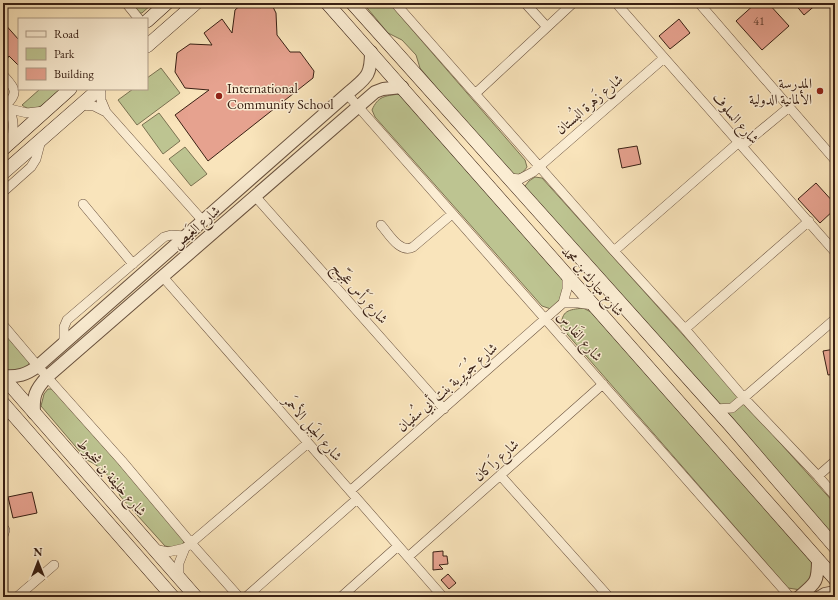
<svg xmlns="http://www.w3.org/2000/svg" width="838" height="600" font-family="'EB Garamond',Amiri,serif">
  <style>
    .green { fill: #bdc491; stroke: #7b7252 }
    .building { fill: #e6a28f; stroke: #392014 }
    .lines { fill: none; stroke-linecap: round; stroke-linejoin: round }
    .minor-casing { stroke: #69513e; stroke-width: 10 }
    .tertiary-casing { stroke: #69513e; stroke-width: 14 }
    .secondary-casing { stroke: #392014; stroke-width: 14 }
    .minor { stroke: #fbedd3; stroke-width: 9 }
    .tertiary { stroke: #fbedd3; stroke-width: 12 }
    .secondary { stroke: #fbedd3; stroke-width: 13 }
    .poi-dot { fill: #8f2418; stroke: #fbedd3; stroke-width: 1.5 }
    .labels { text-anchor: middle; stroke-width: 3; stroke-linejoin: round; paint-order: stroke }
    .number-label { font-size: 12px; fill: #644033 }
    .poi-label { font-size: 14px; fill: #392014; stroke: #fbedd3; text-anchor: end }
    .street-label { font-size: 14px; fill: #392014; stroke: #fbedd3 }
  </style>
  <rect width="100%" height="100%" fill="#f9e4bb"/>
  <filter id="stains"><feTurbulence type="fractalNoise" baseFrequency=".005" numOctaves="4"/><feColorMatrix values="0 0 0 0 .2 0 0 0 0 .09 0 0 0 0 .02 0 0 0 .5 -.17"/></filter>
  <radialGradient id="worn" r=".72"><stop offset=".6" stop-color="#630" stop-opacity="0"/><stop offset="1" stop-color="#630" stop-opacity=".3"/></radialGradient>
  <path class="green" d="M130,3H153L142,13H138Z
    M363,3H389L525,160L527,167C523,173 519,176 511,175L420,68L416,55L402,40L388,33Z
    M161,68L180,93L137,125L118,100L133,89H147V78Z
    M40,89H61C51,98 36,117 22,105Z
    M399,94L562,279L566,290L559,303L551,309L542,306L375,117L372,110C378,96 385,96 399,94Z
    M159,113L180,141L163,154L142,125Z
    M185,147L207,174L191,186L169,159Z
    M535,177L542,178L835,504V537L526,191L525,186L529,181Z
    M583,308L591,312L814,564L815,574L801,590L788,588L561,327C562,310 568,310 583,308Z
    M3,332L29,361V369L10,372L3,364Z
    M48,389H52L185,538L182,547L174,548L165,546L120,496C115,480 102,467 87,460L41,406L44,394Z"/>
  <path class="building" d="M243,3H271L276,13L277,35L290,52H300L314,71L313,78L208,161L175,115L209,90L185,88L175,72L177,53L190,44L212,45L204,33L222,19L232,33L235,10Z
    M756,3H768L789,26L762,50L736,21Z
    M794,3H818L804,15Z
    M679,19L690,33L670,49L659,36Z
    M3,22L19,40V66L9,56L7,59L3,54Z
    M637,146L641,164L622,168L618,149Z
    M816,183L835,204V209L820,223L798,199Z
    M835,349V374L828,375L823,351Z
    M32,492L37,513L13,518L8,497Z
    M443,551V556H447L448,564L439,565L443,569L433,570V552Z
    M448,574L456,583L449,589L441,580Z"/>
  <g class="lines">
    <g class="minor-casing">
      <path id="minor" d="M126,3L139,19
        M395,3L614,251L685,329L743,397L818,476L835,496
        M525,3L547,27
        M616,3L835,252
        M699,3L835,160
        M3,75C14,87 20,92 6,105
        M101,89V100L106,112L203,221
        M476,93L573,3
        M347,94L790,597
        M3,101C14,114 15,125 11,142
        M80,105L94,106L106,112
        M10,109L27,113L44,111
        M742,146L788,108
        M509,178L520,179L533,172L664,58
        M3,192L31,167L36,159L41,140
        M255,196L444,409
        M83,204L133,264
        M381,225C389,234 400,254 413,247L452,214
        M614,251L739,142
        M163,277L443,597
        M563,303H578L593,305
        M3,325L47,377L122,461L191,543L239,597
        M685,329L809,221
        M64,343V327L67,320L164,237L171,235L186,236
        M715,409L732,408L835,319
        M500,475L609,597
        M818,476L835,461
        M350,491L563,303L567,289V275
        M3,527L5,530L3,536
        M154,549L168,552L185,548
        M408,557L603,384
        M179,577V563L185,548L308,443
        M17,597L54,565
        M246,597L357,499
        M341,597L398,546"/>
    </g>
    <g class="tertiary-casing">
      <path id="tertiary" d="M3,376C18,377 26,375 38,366L347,94C365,78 371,78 371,52
        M34,413C33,396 35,390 47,377L375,92L383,89L402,87
        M799,597C816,583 818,582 818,560
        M820,597L825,594L835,592"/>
    </g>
    <g class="secondary-casing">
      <path id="secondary" d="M327,3L835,579
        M352,3L730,425L835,547
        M147,21L167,3
        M147,46L196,3
        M3,149L70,89
        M3,173L99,89
        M3,377L196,597
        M3,403L173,597"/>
    </g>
    <use href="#minor" class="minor"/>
    <use href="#tertiary" class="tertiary"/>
    <use href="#secondary" class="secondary"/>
  </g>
  <g class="poi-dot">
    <circle cx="820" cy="91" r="4"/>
    <circle cx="219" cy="96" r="4"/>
  </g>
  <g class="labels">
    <g class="number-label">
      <text x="759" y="25">41</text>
    </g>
    <g class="poi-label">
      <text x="812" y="88">المدرسة<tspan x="812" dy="16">الألمانية الدولية</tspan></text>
      <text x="227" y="93" text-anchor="start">International<tspan x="227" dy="16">Community School</tspan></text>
    </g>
    <g class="street-label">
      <text transform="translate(589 104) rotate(-41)" y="5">شارع زَهرة البُستان</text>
      <text transform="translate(736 118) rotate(49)" y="5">شارع السلوف</text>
      <text transform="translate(196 227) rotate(-41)" y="5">شارع الغَيص</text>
      <text transform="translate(593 281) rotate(49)" y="5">شارع مبارك بن محمد</text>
      <text transform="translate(360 293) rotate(48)" y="5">شارع رَأس عجَيِّج</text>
      <text transform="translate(580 336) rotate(49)" y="5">شارع الفَارِس</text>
      <text transform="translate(447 387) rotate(-41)" y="5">شارع جُوَيرِية بنت أبي سُفيان</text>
      <text transform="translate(313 428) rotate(49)" y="5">شارع الجَبل الأحمَر</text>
      <text transform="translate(496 460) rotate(-42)" y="5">شارع رَاكان</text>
      <text transform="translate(112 477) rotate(49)" y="5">شارع خليفة بن شخبوط</text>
    </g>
  </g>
  <rect width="838" height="600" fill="none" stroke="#f9e4bb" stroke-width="16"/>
  <rect x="4" y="4" width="830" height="592" fill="none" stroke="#392014" stroke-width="2"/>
  <rect x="8" y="8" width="822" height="584" fill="none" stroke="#392014"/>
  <rect x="18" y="18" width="130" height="72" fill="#fbedd3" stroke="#ad9b87"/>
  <rect x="26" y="31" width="20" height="6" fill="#fbedd3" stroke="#ad9b87"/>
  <text x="54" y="38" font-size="12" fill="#392014">Road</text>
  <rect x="26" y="48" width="20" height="12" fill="#bdc491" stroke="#ad9b87"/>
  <text x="54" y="58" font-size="12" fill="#392014">Park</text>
  <rect x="26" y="68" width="20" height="12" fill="#e6a28f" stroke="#ad9b87"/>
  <text x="54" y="78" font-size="12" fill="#392014">Building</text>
  <g transform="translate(38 562)" stroke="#fbedd3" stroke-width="3" paint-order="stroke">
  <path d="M0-3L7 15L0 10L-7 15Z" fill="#392014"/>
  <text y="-6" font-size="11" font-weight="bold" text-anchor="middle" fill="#392014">N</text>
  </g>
  <rect width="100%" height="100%" filter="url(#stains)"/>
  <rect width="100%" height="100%" fill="url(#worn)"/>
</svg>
